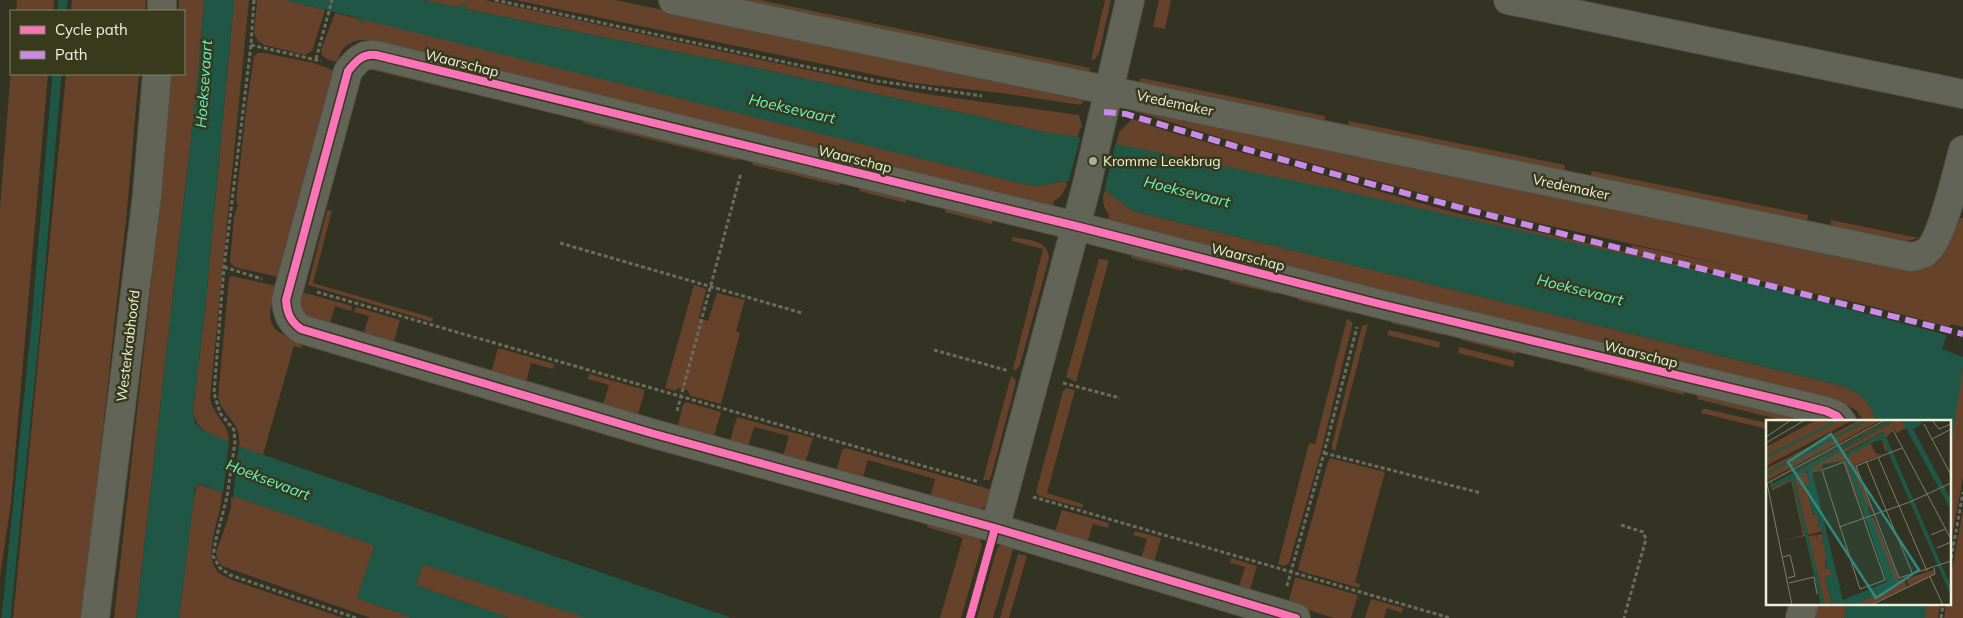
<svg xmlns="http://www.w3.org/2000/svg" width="1963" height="618" font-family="Mulish,sans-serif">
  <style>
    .green { fill: #654229 }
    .water { fill: #1f5645 }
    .pier { fill: #323322 }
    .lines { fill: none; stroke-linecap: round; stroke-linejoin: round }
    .stream { stroke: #1f5645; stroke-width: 9 }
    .minor-casing { stroke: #505142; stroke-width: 30 }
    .path { stroke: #6b6b60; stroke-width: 3; stroke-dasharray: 4 2.5; stroke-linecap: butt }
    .minor { stroke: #636458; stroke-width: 28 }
    .quiet { stroke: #ca8be6; stroke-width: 6; stroke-dasharray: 12 6; stroke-linecap: butt }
    .cycleway-casing { stroke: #383a1b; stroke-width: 11 }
    .cycleway { stroke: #fb73b8; stroke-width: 8 }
    .poi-dot { fill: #acae9c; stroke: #383a1b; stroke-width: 2 }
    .labels { text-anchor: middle; stroke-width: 5; stroke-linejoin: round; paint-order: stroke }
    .street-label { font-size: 14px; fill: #eef0de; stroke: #383a1b }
    .poi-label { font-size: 14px; fill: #eef0de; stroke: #383a1b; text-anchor: start }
    .water-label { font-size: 15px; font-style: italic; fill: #60f9cd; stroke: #383a1b }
    .inset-river { fill: none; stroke: #1f5645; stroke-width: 2.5 }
    .inset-road { fill: none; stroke: #7d7f6d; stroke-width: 1 }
    .view { fill: #30887f; fill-opacity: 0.15; stroke: #30887f; stroke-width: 2.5 }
    .inset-edge { fill: none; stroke: #eef0de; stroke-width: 2.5 }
  </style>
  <rect width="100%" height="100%" fill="#323322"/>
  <path class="green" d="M17,0H54L53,11H16Z
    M72,0H146L145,11H71Z
    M179,0H204L198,76L136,618H114L157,233L172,74H184V11H178Z
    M234,0H249L210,398C213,415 230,426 229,442C211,435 197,432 193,411L205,310Z
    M257,0H285L325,10L312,51L305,55L264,45L258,41L254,33Z
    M423,0H485L877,85L926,94L1079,115L1082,126L1080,129L1078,137L1048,133L977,116L756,68L465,9L462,4L461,8Z
    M515,0H615L874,53L1084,101L1081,105L1001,93L914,83Z
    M727,0H760L1090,68V71L1084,73Z
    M1105,0H1111L1099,53L1095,59L1091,60Z
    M1159,0H1171L1165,29L1153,27Z
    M335,13L360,19V22L363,23L364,19L1023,184L1039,186L1066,181L1067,186L1060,197L1054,201L1053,208L1043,207L368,40C351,39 341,46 337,62C329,60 322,59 321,50Z
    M258,53H264L314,63L335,71L279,277L234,267L230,262L234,217L238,205L236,201L246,110L254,56Z
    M373,67L456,84L454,90L368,69Z
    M11,69V74H48L11,502L0,578V208Z
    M66,74H139L127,211L82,618H13Z
    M1141,78L1325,116L1324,123L1139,83Z
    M1134,108L1922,268C1956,264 1940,231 1958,218H1963V477L1949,554V422L1959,356L1116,144L1119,132L1132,119L1170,132L1456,213L1629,253L1632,245L1753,271L1493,213L1244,145L1134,111Z
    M584,116L741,155L739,159L735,160L583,123Z
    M1349,121L1565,165L1564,172L1347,128Z
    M750,160L841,180L839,186L753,165Z
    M1592,171L1808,215L1807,222L1590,178Z
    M861,185L907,196L906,203L859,191Z
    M1105,190L1133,211L1843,386C1861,393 1872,404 1876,422H1864L1856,410L1846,405L1114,223L1108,221L1109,215C1103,207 1101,198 1105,190Z
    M946,206L993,217L992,224L945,212Z
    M327,210L332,211L313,283L433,318L432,322L308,285Z
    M1831,220L1919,238L1903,242L1830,227Z
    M1013,237C1028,240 1048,240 1049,258L1020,365L1016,370L1013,369L1043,249L1012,241Z
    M1132,251L1185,264L1183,271L1131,258Z
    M1099,259L1109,260L1076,382L1066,377Z
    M232,276L276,286C266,321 265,331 303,341L301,348L294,346L263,455L239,447C242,420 224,420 218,397L229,278Z
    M1232,276L1279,288L1277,294L1230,283Z
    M694,285L704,288L706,290L699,318L708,321L717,293L745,300L736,331L740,333L721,404L691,396L687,390L679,388L675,391L665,388Z
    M298,291L352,306L351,311L335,306L328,330L302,315Z
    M1301,293L1356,311L1352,313L1298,300Z
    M356,307L400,320L392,348L362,339L369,316L354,312Z
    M1392,316L1444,328L1442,335L1391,323Z
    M1347,319L1352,322V326L1320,456L1289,563L1283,566L1278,564L1309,443L1315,444Z
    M1368,324L1335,451L1332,449V445L1362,326Z
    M1389,330L1440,342L1439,348L1387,335Z
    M1463,333L1519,347L1516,354L1461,340Z
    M1459,347L1515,361L1513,367L1458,353Z
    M498,348L554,364L553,369L531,363L525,386L490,376Z
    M1586,364L1685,388L1684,395L1584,370Z
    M589,374L645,390L637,418L602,408L609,385L588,379Z
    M1011,376L1015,379L1016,382L991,477L989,480H983Z
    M1066,388L1075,390L1047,493L1083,504L1082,508L1039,496L1036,492L1063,391Z
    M1699,392L1819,422H1789L1697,399Z
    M686,402L721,412L713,440L677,429L683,405Z
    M1703,409H1706L1767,423V429L1701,413Z
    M737,417L813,438L804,466L782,460L789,436L754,427L747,450L729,444Z
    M846,448L996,491L988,505L980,510L929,503L935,479L868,460L861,483L835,476L842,450Z
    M1330,458L1385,472L1355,582L1360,584L1359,588L1300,571L1298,569L1328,462Z
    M197,484L222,492C223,514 201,553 218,572C222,576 229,578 235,581L344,618H179L193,503Z
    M231,495L375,545L357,598L413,618H371L222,566L217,559L216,552L227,522L231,507Z
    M1963,509V618H1944L1946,604H1949V587Z
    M1062,510L1109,523L1108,528L1093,524L1086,547L1053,537Z
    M929,521L979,537L982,545L961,618H940L963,538L927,527Z
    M1135,531L1161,538L1153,566L1140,562L1147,539L1133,535Z
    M1006,544L1014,546L993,618H977L997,548L999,546Z
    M1018,554L1027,556L1009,618H1000Z
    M1231,558L1257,566L1249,593L1238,590L1245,567L1230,563Z
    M423,564L584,616L586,618H509L416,585Z
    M1295,578H1298L1358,595L1351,618H1334L1288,604Z
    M1371,599L1403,608L1402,613L1387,608L1384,618H1365Z
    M1815,604H1847L1844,618H1811Z
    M1912,604H1940L1938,618H1909Z"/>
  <path class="water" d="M204,0H234L205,310L193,411L195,423L202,430L241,447L732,618H586L423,564L416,585L509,618H413L357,598L374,545L199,484H197L195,489L179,618H136L198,76Z
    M285,0H423L460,8L462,3L467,5L465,9L756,68L977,116L1048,133L1067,135L1116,144L1334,189L1963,330V367L1949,457V422H1876C1872,404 1861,393 1843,386L1133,211L1105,190L1066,181L1039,186L1023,184L364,20V23L359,22V18Z
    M1847,604H1927L1925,618H1844Z"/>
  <path class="pier" d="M1081,135L1116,141L1104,192L1068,184Z
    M1630,252L1862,304L1949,327L1951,324L1963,327V357L1942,349L1947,335Z
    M229,441L239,444L233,498L223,495Z"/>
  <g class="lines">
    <path class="stream" d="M62,11L63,0
      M6,618L36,323L57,74"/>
    <g class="minor-casing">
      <path id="minor" d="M673,0L1911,257C1915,256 1922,255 1926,252C1942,241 1957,171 1963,150
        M1508,0L1963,94
        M162,11V0
        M995,528L1086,188L1130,0
        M95,618L147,195L157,74
        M1296,618L995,528L651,433L301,329C290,321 287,313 286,300L348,71C356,61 363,53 376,55L1076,226L1376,303L1826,411L1837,416L1842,422
        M1800,618L1804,604"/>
    </g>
    <path class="path" d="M254,0L251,45L224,267L214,393L220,413L234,430L235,442L227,497L216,539L213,556L220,568L230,575L356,618
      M495,0L803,66L878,81L982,96
      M251,45L321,61
      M316,59L332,0
      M560,243L802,313
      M224,267L262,279
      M317,292L979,482
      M934,350L1009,371
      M1063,383L1120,398
      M677,411L741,173
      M1324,453L1481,493
      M1033,497L1450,618
      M1621,525L1643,532L1646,539L1624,618
      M1949,571L1963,492
      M1287,586L1324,453L1357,327
      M1941,618L1943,604"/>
    <use href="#minor" class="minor"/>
    <path class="quiet" d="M1104,112L1126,114C1402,198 1683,263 1963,334"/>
    <g class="cycleway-casing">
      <path id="cycleway" d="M970,618L995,528
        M1296,618L995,528L651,433L301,329C290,321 287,313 286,300L348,71C356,61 363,53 376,55L1076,226L1376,303L1826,411L1837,416L1842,422"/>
    </g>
    <use href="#cycleway" class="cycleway"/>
  </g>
  <circle class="poi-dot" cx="1093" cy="161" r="5"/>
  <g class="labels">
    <g class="street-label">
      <text transform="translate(462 63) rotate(14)" y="5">Waarschap</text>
      <text transform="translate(1175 103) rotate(12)" y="5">Vredemaker</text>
      <text transform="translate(855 159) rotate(14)" y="5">Waarschap</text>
      <text transform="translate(1571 187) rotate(12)" y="5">Vredemaker</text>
      <text transform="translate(1248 257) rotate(14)" y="5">Waarschap</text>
      <text transform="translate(128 346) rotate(-83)" y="5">Westerkrabhoofd</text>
      <text transform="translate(1641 354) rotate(14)" y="5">Waarschap</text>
    </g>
    <g class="poi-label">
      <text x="1103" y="166">Kromme Leekbrug</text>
    </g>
    <g class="water-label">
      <text transform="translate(204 84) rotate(-86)" y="5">Hoeksevaart</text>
      <text transform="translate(792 109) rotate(13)" y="5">Hoeksevaart</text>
      <text transform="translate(1187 192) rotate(14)" y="5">Hoeksevaart</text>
      <text transform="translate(1580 290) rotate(14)" y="5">Hoeksevaart</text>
      <text transform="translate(268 480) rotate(21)" y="5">Hoeksevaart</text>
    </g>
  </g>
  <g transform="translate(1766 420)">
    <rect width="185" height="185" fill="#323322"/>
    <path d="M50,0H87L0,46V38L67,3L0,36V27ZM93,0H100L0,53V49ZM102,0H116L0,61V54ZM122,0H125L6,62V68L26,58L39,116L15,121L37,115L25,61L6,71L10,90L4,62ZM130,0H137L140,8L131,13L128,9L121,17L117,12L78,33L98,96L78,41L57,44L55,51L45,53L44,48ZM116,18L123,31H119L116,20L110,21L105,24L110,34H117L89,45L107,93L101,83L104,95L81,35ZM41,50L38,53H41L44,65L40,66L47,95L51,94L53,103L50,107L54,106L56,111L42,115L28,57ZM104,98H108L133,160L138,159L141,167L103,185H82L129,165ZM56,114L58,121L54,123L58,124L62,140L59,141L60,149H64L66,155L59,158L66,185H59L42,116L50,115L52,121L51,115ZM167,150L168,154L143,166L140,159Z" fill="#654229"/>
    <path d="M125,0H130L45,47L77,180L121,162L78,34L118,12L184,164L185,176L116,18L81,36L131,165L89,185H66L59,157L66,155L64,149H61L58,124L54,123L58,121L56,113L54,106L50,107L53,103L51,94L47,95L40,66L44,64L41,50L28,57L59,185H55L26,59L6,68L4,65ZM153,0L156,4L147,9L185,80V90L136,1Z" fill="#1f5645"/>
    <path class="inset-river" d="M0,37L67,3M0,54L101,0"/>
    <path class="inset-road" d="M166,0L173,9L185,4M158,4L185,55M127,10L185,119M0,17L25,0M166,19L185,9M0,23L39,0M136,28L90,46L133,158L185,141M112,37L161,151M100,41L147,155M78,42L119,160L94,169L56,50ZM73,107L144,82L185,63M165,115L179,109M171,128L185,122M17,137L24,135L29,156L22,158M164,157L177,185M23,163L48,157L51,174M26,185L1,63L119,0M105,185L169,154L168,148"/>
    <path class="view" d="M65,14L153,150L110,178L22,42Z"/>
    <rect width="185" height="185" class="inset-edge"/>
  </g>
  <rect x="10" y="10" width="175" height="65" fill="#383a1b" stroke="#818369"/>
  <rect x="20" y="26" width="25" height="8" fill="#fb73b8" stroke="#818369"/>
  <text x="55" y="35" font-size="15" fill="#eef0de">Cycle path</text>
  <rect x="20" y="51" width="25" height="8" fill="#ca8be6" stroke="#818369"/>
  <text x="55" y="60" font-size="15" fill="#eef0de">Path</text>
</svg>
